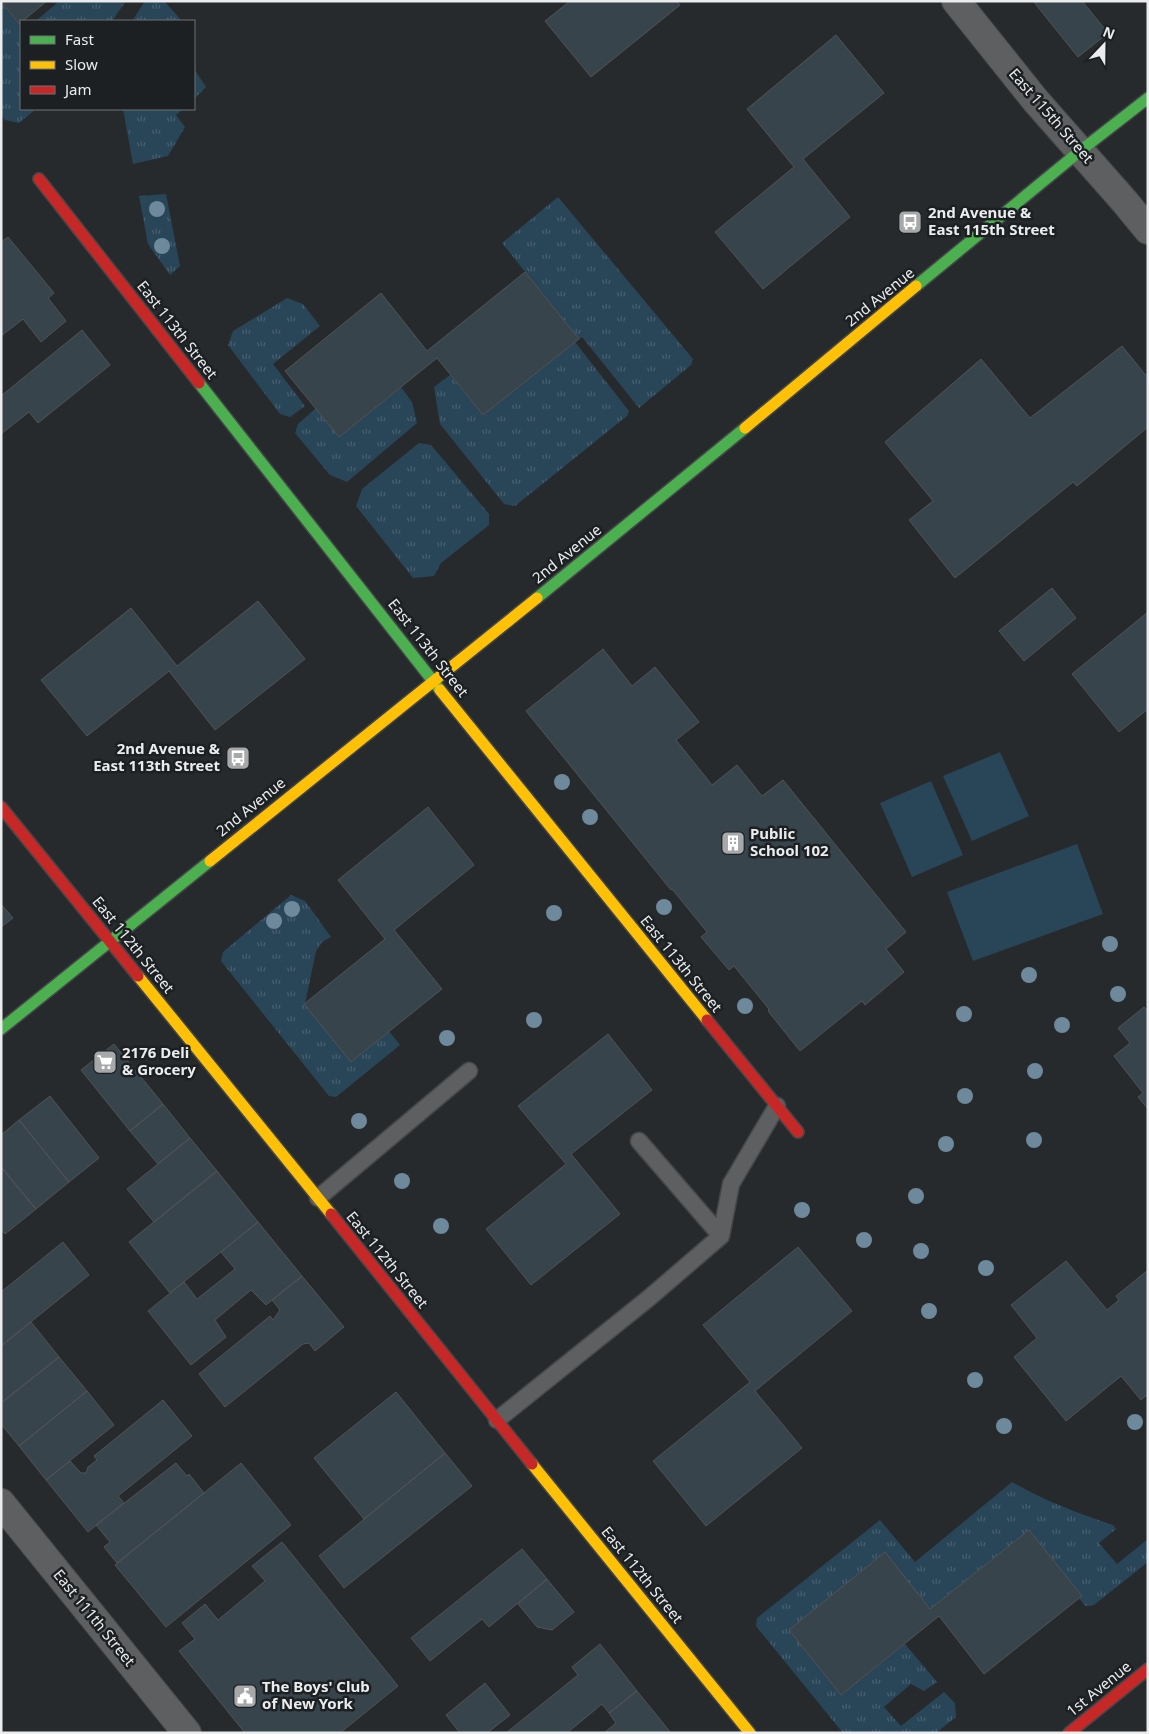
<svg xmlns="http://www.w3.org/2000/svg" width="1149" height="1734" font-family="'Noto Sans',sans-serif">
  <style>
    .grass { fill: url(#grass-tufts) }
    .pitch { fill: #294558 }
    .building { fill: #37444b; stroke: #515455 }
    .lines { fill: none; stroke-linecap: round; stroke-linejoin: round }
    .lane-casing { stroke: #444648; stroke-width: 19 }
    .street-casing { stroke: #444648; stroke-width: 30 }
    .fast-casing { stroke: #444648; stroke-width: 14 }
    .slow-casing { stroke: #444648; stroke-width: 14 }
    .jam-casing { stroke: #444648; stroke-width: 14 }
    .lane { stroke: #5d5f60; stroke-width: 16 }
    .street { stroke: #5d5f60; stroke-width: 28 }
    .fast { stroke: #4caf50; stroke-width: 11 }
    .slow { stroke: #ffc107; stroke-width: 11 }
    .jam { stroke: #c62828; stroke-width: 11 }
    .tree { fill: #6e899c }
    .labels { text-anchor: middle; stroke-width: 5; stroke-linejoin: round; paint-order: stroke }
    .street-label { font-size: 15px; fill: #eaecee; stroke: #1d2023 }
    .poi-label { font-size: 15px; font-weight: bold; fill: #eaecee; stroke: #1d2023; text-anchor: start }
  </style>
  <defs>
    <pattern id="grass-tufts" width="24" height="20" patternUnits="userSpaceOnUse" patternTransform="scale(1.25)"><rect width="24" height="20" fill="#294558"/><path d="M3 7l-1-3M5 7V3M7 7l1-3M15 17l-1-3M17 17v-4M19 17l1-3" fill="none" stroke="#486070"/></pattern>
  </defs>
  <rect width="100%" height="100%" fill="#272a2c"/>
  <path class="grass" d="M59,1H126L112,21H36Z
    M145,1H164L182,21H132Z
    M1,2L21,27V109H36L19,123L5,120L1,115Z
    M194,69L206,87L194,99Z
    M123,109H183L176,115L185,127L168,156L133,164Z
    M166,194L180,266L170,275L148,244L139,196Z
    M558,197L693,359L691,365L639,408L582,337L579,339L502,243Z
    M287,298L303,304L320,326L273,364L305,406L290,417L280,414L228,345L233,331Z
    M575,342L629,411L627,416L515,506L504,504L440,424L434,387L450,375L483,415Z
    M401,387L412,402L417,423L347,482L330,475L295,433L298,424L316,408L339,437Z
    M419,443L431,445L489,514V525L441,563L434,576L413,578L356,506L362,489Z
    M291,895L305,901L331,937L322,942L316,951L305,1004L389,1031L400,1045L336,1097L329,1096L221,961L223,952Z
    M1012,1482C1047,1502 1075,1512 1113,1525L1116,1529L1099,1543L1117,1564L1148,1539V1562L1094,1605L1085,1606L1029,1530L930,1609L885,1553L789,1630L841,1695L905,1644L937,1682L924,1691L911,1684L884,1707L901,1726L944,1692L955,1703L956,1717L936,1733H843L756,1626L757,1618L880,1520L915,1562Z"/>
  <path class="pitch" d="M1000,752L1029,816L972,841L943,776Z
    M931,781L963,855L912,877L880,803Z
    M1077,844L1103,914L973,961L947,892Z"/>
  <path class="building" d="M1,1H47L19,24Z
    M570,1H676L680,5L591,77L545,21Z
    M1033,1H1082L1108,33L1078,57Z
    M836,35L884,93L803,159L850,217L763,289L715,232L794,167L747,109Z
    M8,237L54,293L48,298L66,321L41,342L23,319L1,336V242Z
    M525,272L579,339L483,415L437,358L339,437L285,371L381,293L427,351Z
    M82,330L110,365L38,423L29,412L1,434V396Z
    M1122,346L1148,378V427L1077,486L1073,482L955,578L909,520L933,501L885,442L981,359L1030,418Z
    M1052,588L1076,618L1024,661L999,631Z
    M258,601L305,659L215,730L169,671L87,736L41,680L131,608L177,666Z
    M1148,612V709L1119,732L1072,674Z
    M603,649L632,686L655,667L699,722L676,740L712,785L737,765L762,796L783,780L906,932L886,949L904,972L865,1005L862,1001L800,1051L768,1011L769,1009L734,966L729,970L701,937L707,932L672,889L671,890L526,711Z
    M428,807L474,865L394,930L442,989L351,1062L304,1004L385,939L338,880Z
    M1,904L13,918L1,927Z
    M1144,1007L1148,1011V1109L1138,1097L1143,1093L1114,1056L1130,1043L1118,1028Z
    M608,1034L652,1090L571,1154L620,1214L531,1285L486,1229L566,1164L518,1106Z
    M114,1044L163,1104L130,1131L81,1070Z
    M50,1096L99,1158L69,1182L19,1120Z
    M163,1104L190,1138L158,1164L130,1131Z
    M19,1120L69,1182L36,1209L1,1167V1135Z
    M190,1138L217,1171L154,1222L127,1189Z
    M1,1167L36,1209L5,1234L1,1230Z
    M217,1171L258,1222L170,1293L129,1242Z
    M258,1222L302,1276L266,1305L251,1290L215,1320L226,1337L191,1365L148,1311L184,1282L197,1299L235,1269L221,1252Z
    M63,1242L89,1275L1,1346V1292Z
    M798,1247L852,1311L755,1391L802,1448L706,1526L653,1461L750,1382L703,1325Z
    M1066,1261L1107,1310L1119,1300L1116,1296L1148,1270V1394L1141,1400L1121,1376L1066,1421L1014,1357L1037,1338L1011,1305Z
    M302,1276L344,1327L315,1351L309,1343L303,1344L225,1407L199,1374L270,1316L273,1320L280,1310L272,1300Z
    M31,1322L59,1357L1,1403V1346Z
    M59,1357L87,1391L19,1446L1,1424V1403Z
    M87,1391L114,1425L46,1480L19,1446Z
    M396,1392L445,1453L364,1519L314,1458Z
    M163,1400L192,1436L118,1496L124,1503L88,1532L46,1480L70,1461L81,1473H86L88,1467L97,1460L94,1456Z
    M445,1453L472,1486L344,1588L319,1556Z
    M176,1463L187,1476L189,1474L204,1493L117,1563L104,1547L110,1542L96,1525Z
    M241,1463L291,1525L166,1627L115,1565Z
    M1029,1530L1082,1596L984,1674L939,1616L841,1695L789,1630L885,1552L930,1609Z
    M282,1542L398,1686L340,1733H245L179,1651L195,1639L182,1623L205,1604L218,1620L265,1581L252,1566Z
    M522,1549L547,1579L489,1627L482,1619L430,1661L411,1638Z
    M547,1579L574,1612L552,1630L537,1627L518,1604Z
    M600,1644L637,1691L609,1713L602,1704L567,1733H506L578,1675L572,1667Z
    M485,1683L510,1715L487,1733H460L446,1715Z
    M637,1691L671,1733H604L616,1723L609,1713Z"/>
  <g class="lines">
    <g class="lane-casing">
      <path id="lane" d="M639,1141L721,1236
        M318,1198L469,1071
        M497,1420L649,1298L721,1236L731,1184L777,1106"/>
    </g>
    <g class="street-casing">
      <path id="street" d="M956,1L1036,101L1125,202L1148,230
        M1,1503L187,1733"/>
    </g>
    <g class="fast-casing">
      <path id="fast" d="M916,286L1080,151L1148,98
        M199,383L440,690
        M537,598L745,428
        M1,1029L210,861"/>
    </g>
    <g class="slow-casing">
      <path id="slow" d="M745,428L916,286
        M440,690L707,1020
        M210,861L537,598
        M138,976L331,1214
        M532,1464L750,1733"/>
    </g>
    <g class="jam-casing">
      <path id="jam" d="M39,179L199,383
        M1,807L138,976
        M707,1020L798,1132
        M331,1214L532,1464
        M1069,1733L1148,1669"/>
    </g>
    <use href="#lane" class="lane"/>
    <use href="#street" class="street"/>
    <use href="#fast" class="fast"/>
    <use href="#slow" class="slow"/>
    <use href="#jam" class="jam"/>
  </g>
  <g class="tree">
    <circle cx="157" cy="209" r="8"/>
    <circle cx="162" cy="246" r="8"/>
    <circle cx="562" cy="782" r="8"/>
    <circle cx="590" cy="817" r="8"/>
    <circle cx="664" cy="907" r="8"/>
    <circle cx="292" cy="909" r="8"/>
    <circle cx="554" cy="913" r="8"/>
    <circle cx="274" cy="921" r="8"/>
    <circle cx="1110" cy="944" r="8"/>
    <circle cx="1029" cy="975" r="8"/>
    <circle cx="1118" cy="994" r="8"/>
    <circle cx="745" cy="1006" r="8"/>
    <circle cx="964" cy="1014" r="8"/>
    <circle cx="534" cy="1020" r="8"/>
    <circle cx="1062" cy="1025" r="8"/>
    <circle cx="447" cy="1038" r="8"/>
    <circle cx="1035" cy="1071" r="8"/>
    <circle cx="965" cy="1096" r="8"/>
    <circle cx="359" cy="1121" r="8"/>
    <circle cx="1034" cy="1140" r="8"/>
    <circle cx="946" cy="1144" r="8"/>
    <circle cx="402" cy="1181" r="8"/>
    <circle cx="916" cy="1196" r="8"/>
    <circle cx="802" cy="1210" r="8"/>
    <circle cx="441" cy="1226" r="8"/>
    <circle cx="864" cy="1240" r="8"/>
    <circle cx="921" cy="1251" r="8"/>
    <circle cx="986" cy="1268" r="8"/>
    <circle cx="929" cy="1311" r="8"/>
    <circle cx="975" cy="1380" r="8"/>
    <circle cx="1135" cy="1422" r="8"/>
    <circle cx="1004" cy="1426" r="8"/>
  </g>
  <defs>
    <g id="bus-square" transform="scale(1.25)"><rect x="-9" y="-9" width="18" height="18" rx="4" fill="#a6a8aa" stroke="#1d2023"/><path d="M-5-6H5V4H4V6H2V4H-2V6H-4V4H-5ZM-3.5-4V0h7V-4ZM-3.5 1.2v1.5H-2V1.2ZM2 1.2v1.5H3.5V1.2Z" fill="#fff"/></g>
    <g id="building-square" transform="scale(1.25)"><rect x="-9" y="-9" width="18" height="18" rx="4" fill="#a6a8aa" stroke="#1d2023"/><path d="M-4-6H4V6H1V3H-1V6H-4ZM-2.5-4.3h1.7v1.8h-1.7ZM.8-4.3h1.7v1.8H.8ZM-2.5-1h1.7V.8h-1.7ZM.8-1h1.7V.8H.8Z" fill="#fff"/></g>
    <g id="supermarket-square" transform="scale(1.25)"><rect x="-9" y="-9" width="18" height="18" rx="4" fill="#a6a8aa" stroke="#1d2023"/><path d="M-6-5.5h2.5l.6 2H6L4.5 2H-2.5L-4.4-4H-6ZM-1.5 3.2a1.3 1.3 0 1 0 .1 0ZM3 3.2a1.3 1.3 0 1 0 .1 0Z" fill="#fff"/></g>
    <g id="civic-square" transform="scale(1.25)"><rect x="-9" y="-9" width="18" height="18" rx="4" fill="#a6a8aa" stroke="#1d2023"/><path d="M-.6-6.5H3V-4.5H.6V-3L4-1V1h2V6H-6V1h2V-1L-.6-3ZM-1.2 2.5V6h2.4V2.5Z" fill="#fff"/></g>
  </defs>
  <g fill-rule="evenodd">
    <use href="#bus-square" x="910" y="222"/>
    <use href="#bus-square" x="238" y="758"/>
    <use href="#building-square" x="733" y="843"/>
    <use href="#supermarket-square" x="105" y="1062"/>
    <use href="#civic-square" x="245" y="1696"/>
  </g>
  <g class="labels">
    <g class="street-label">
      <text transform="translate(1051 116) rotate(49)" y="5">East 115th Street</text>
      <text transform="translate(880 297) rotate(-39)" y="5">2nd Avenue</text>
      <text transform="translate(177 330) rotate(52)" y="5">East 113th Street</text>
      <text transform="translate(567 554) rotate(-39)" y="5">2nd Avenue</text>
      <text transform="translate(428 648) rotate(52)" y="5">East 113th Street</text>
      <text transform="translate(251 807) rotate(-39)" y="5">2nd Avenue</text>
      <text transform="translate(133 945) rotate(51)" y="5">East 112th Street</text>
      <text transform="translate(681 964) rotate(51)" y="5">East 113th Street</text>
      <text transform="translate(387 1260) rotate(51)" y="5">East 112th Street</text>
      <text transform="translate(642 1575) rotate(51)" y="5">East 112th Street</text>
      <text transform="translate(94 1618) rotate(51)" y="5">East 111th Street</text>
      <text transform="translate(1099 1689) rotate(-39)" y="5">1st Avenue</text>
    </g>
    <g class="poi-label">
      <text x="928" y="218">2nd Avenue &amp;<tspan x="928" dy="17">East 115th Street</tspan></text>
      <text x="220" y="754" text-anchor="end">2nd Avenue &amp;<tspan x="220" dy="17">East 113th Street</tspan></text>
      <text x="750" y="839">Public<tspan x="750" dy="17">School 102</tspan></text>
      <text x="122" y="1058">2176 Deli<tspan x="122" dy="17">&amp; Grocery</tspan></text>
      <text x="262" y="1692">The Boys' Club<tspan x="262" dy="17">of New York</tspan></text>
    </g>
  </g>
  <rect width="1149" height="1734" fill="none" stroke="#eaecee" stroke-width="5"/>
  <rect x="20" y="20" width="175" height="90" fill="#1d2023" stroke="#6f7274"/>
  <rect x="30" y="36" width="25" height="8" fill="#4caf50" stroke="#6f7274"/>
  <text x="65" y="45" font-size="15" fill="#eaecee">Fast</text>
  <rect x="30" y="61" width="25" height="8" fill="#ffc107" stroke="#6f7274"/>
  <text x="65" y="70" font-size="15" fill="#eaecee">Slow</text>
  <rect x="30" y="86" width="25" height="8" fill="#c62828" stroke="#6f7274"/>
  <text x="65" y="95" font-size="15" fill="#eaecee">Jam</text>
  <g transform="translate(1104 45) rotate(22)" stroke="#1d2023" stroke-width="4" paint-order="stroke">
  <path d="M0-4L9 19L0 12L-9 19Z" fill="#eaecee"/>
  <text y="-8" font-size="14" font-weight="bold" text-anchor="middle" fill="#eaecee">N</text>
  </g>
</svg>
